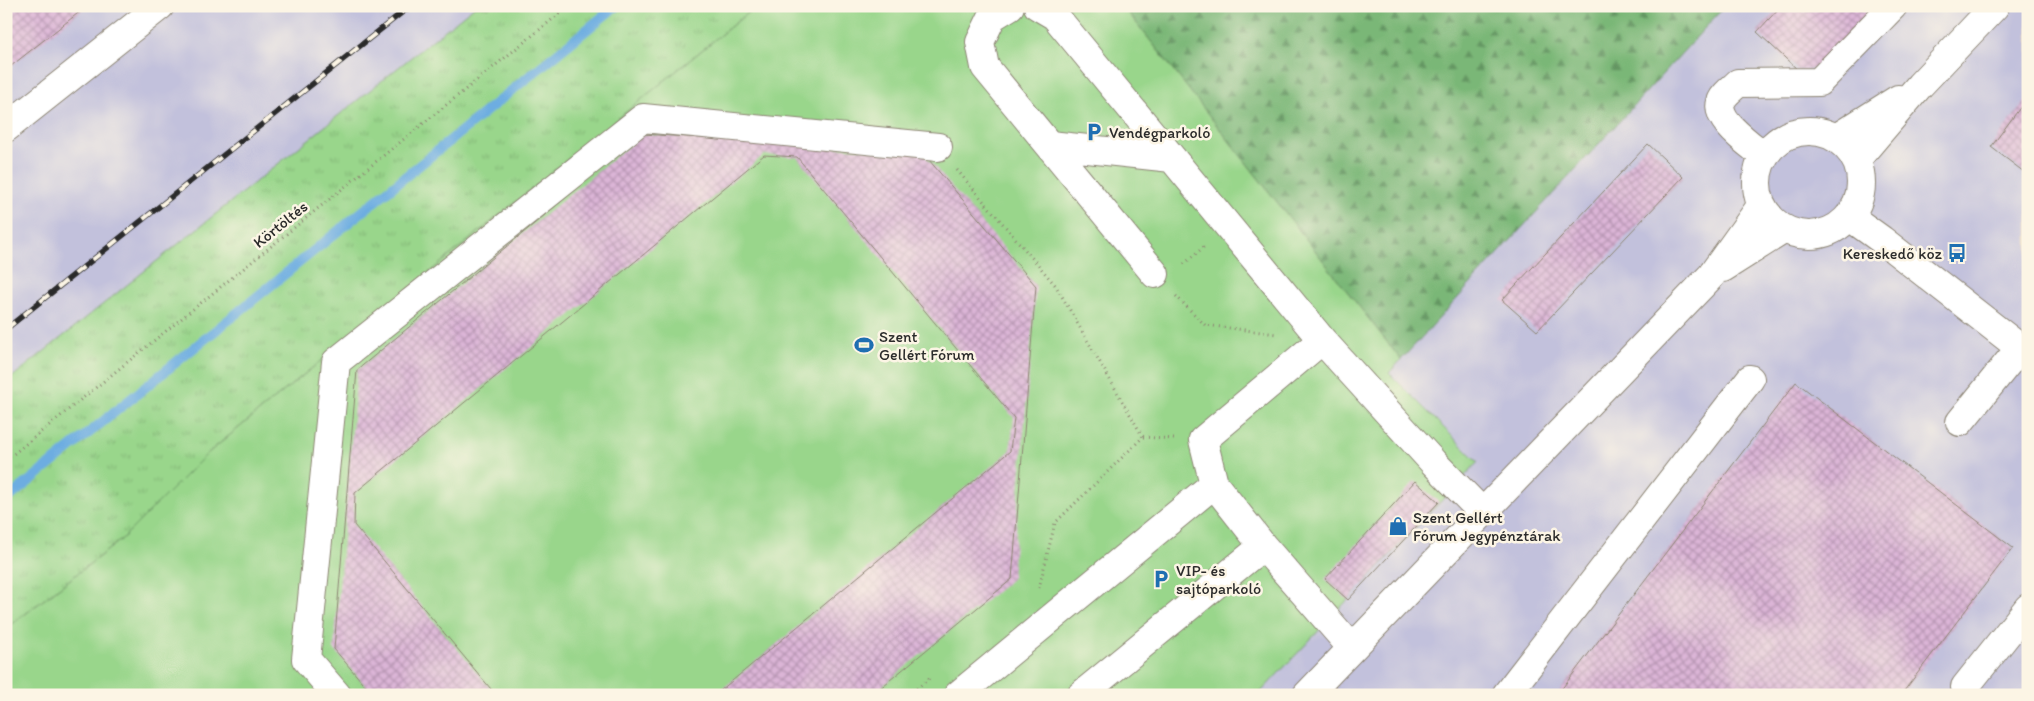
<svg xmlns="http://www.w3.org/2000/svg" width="2034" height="701" font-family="Itim,sans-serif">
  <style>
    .industrial { fill: #c2c1dc }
    .grass { fill: url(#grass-tufts); stroke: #62805b }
    .forest { fill: url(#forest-firs); stroke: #527151 }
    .green { fill: #99d68b; stroke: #62805b }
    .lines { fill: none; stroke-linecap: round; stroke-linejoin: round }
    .stream { stroke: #6dade1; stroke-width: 10 }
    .building { fill: url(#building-cross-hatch) }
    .minor-casing { stroke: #8d8574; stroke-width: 30 }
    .path { stroke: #8d8574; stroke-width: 3; stroke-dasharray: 1 4; stroke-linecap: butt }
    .minor { stroke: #fff; stroke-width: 28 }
    .rail-casing { stroke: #2b2b2b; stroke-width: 5.5 }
    .rail { stroke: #fcf5e5; stroke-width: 4; stroke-dasharray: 11; stroke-linecap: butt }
    .labels { text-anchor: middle; stroke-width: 5; stroke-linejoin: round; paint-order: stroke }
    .poi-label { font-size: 16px; fill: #2b2b2b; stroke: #fcf5e5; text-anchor: start }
    .street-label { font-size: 16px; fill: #2b2b2b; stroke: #fcf5e5 }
  </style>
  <defs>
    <pattern id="grass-tufts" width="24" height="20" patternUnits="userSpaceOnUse" patternTransform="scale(1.25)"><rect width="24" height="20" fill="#99d68b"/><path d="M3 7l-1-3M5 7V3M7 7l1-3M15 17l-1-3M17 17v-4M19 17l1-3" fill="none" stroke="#84b878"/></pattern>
    <pattern id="forest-firs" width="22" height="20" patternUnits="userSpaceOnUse" patternTransform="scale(1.25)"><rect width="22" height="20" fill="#7ab777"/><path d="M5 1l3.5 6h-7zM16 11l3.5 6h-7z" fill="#649562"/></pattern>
    <pattern id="building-cross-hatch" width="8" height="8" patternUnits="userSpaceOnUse" patternTransform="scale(1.25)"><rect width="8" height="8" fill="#dcb5d7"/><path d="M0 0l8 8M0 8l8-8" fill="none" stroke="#b393af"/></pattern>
  </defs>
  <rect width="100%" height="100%" fill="#fcf5e5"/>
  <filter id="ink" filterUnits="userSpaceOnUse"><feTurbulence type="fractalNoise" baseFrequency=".02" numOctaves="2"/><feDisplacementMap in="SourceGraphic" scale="10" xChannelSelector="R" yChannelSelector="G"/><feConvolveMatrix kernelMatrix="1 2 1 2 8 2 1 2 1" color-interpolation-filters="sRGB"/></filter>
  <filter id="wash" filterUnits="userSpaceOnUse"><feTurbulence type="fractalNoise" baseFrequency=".0096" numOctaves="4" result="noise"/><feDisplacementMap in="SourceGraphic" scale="20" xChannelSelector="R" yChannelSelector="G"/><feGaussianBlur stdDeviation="1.12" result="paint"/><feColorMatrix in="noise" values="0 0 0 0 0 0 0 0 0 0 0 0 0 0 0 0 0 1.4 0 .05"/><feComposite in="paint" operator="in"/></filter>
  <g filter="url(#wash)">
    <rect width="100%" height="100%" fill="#efdfbe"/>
    <path class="industrial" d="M6,6H475L6,382Z
      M1725,6H2028V695H1258L1455,485L1389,372Z"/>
    <path class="grass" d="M475,6H756L208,453L122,539L6,629V382Z"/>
    <path class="forest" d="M1123,6H1725L1401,360Z"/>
    <path class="green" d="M756,6H1123L1401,360L1389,373L1478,462L1258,695H6V629L122,539L208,453Z"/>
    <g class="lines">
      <path class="stream" d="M6,500L616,6"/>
    </g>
    <g id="blocks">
      <path class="building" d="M6,6H87L6,70Z
        M1781,6H1880L1822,68L1798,70L1757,32Z
        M2028,97V175L1991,147Z
        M643,134L923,153L1036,286L1012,579L872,695H715L1010,451L1014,418L797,157L764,155L355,493L354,525L496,695H373L334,649L357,370Z
        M1648,144L1683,177L1537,331L1502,300Z
        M1796,382L2013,548L1901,695H1557Z
        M1415,481L1439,502L1348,600L1325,579Z"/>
    </g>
  </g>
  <g filter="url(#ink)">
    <use href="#blocks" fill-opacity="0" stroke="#8d8574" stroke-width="1"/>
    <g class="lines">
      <g class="minor-casing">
        <path id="minor" d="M1010,6L992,17L980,42L985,67L1155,274
          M1038,6L1055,16L1322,340
          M6,128L160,6
          M1757 183a52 52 0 1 1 104 0a52 52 0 1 1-104 0Z
          M1836,138L1898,99
          M1050,145L1172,158
          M1764,156C1750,144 1710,118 1723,98C1727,92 1733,88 1738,83L1819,82L1893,6
          M1856,160L1920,85L1995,6
          M1850,217L1882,240L2028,354
          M1723,268L1783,230
          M1960,422L2020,348
          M1352,648L1263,546L1214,484L1203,440L1322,340L1433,462L1482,512
          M1965,687L2028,608
          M337,695L306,659L336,362L643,118L938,147
          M958,695L1214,484
          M1081,695L1263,546
          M1307,695L1711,276L1761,206
          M1506,695L1750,379"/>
      </g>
      <path class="path" d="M957,170L1056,286L1143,437
        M1184,264L1206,245
        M1176,296L1205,325L1277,334
        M6,460L569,6
        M1039,588L1055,523L1143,437L1174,439
        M909,695L932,676"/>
      <use href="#minor" class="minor"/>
      <g class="rail-casing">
        <path id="rail" d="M6,329L410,6"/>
      </g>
      <use href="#rail" class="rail"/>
    </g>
  </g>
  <defs>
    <g id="parking-bare" transform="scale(1.5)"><path d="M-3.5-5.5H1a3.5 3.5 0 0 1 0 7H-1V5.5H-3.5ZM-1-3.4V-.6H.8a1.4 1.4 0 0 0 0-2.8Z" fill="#1f6fb2" stroke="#fcf5e5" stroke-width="2.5" paint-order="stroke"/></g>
    <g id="bus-bare" transform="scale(1.5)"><path d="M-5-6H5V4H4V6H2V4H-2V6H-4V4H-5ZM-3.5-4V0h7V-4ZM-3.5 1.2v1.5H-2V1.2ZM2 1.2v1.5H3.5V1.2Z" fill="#1f6fb2" stroke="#fcf5e5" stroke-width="2.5" paint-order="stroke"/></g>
    <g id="stadium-bare" transform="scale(1.5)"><path d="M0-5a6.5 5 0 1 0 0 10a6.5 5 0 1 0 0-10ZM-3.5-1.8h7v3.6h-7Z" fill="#1f6fb2" stroke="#fcf5e5" stroke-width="2.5" paint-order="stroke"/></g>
    <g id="shop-bare" transform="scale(1.5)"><path d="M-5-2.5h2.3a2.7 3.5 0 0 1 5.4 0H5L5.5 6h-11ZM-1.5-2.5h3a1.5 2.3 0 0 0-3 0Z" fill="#1f6fb2" stroke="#fcf5e5" stroke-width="2.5" paint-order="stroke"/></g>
  </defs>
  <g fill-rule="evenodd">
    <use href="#parking-bare" x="1094" y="132"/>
    <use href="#bus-bare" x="1957" y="253"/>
    <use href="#stadium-bare" x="864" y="345"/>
    <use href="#shop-bare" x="1398" y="526"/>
    <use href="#parking-bare" x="1161" y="579"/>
  </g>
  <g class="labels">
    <g class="poi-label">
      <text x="1109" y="138">Vendégparkoló</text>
      <text x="1942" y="259" text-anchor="end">Kereskedő köz</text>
      <text x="879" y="342">Szent<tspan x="879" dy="18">Gellért Fórum</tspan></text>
      <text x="1413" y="523">Szent Gellért<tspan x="1413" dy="18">Fórum Jegypénztárak</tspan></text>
      <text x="1176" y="576">VIP- és<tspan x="1176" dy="18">sajtóparkoló</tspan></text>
    </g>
    <g class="street-label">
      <text transform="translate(280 224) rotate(-39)" y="6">Körtöltés</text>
    </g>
  </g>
  <rect width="2034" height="701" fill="none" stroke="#fcf5e5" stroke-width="25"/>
</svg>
